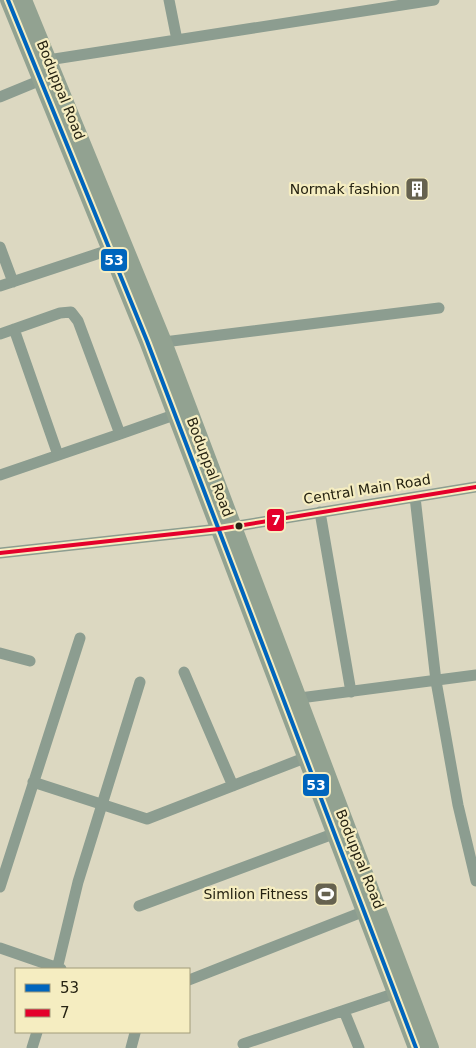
<svg xmlns="http://www.w3.org/2000/svg" width="476" height="1048" font-family="'DejaVu Sans',sans-serif">
  <style>
    .lines { fill: none; stroke-linecap: round; stroke-linejoin: round }
    .street { stroke: #8c9d90; stroke-width: 11 }
    .secondary { stroke: #92a291; stroke-width: 16 }
    .bus-1-casing { stroke: #f5edc1; stroke-width: 8 }
    .bus-2-casing { stroke: #f5edc1; stroke-width: 8 }
    .bus-1 { stroke: #0065bd; stroke-width: 4 }
    .bus-2 { stroke: #e4002b; stroke-width: 4 }
    .bus-dot { fill: #262312; stroke: #f5edc1; stroke-width: 2 }
    .labels { text-anchor: middle; stroke-width: 4.5; stroke-linejoin: round; paint-order: stroke }
    .street-label { font-size: 14px; fill: #262312; stroke: #f5edc1 }
    .poi-label { font-size: 14px; fill: #262312; stroke: #f5edc1; text-anchor: end }
    .line-badge { stroke: #f5edc1; stroke-width: 2 }
    .badge-label { font-size: 14px; text-anchor: middle; font-weight: bold; fill: #fff }
  </style>
  <rect width="100%" height="100%" fill="#dcd8c1"/>
  <g class="lines">
    <path class="street" d="M169,0L177,40
      M48,60L434,0
      M0,97L46,78
      M0,247L13,282
      M0,286L109,250
      M14,329L58,455
      M0,334L60,313L71,312L78,321L120,434L0,475
      M164,342L439,308
      M120,434L174,415
      M415,497L436,681L458,805L476,881
      M320,512L351,692
      M0,553L219,529L476,487
      M0,653L30,661
      M184,672L233,786
      M300,698L476,675
      M33,782L147,819L307,757
      M0,887L80,638
      M139,906L333,834
      M0,948L61,969
      M57,969L78,882L140,682
      M189,980L370,909
      M344,1011L359,1048
      M243,1044L396,993
      M32,1048L37,1032
      M131,1048L135,1033"/>
    <path class="secondary" d="M8,0L147,341L416,1048
      M24,0L164,342L431,1048"/>
    <g class="bus-1-casing">
      <path id="bus-1" d="M8,0L147,341L416,1048"/>
    </g>
    <g class="bus-2-casing">
      <path id="bus-2" d="M0,553L219,529L476,487"/>
    </g>
    <use href="#bus-1" class="bus-1"/>
    <use href="#bus-2" class="bus-2"/>
  </g>
  <defs>
    <g id="building-square" transform="scale(1.25)"><rect x="-9" y="-9" width="18" height="18" rx="4" fill="#66624f" stroke="#f5edc1"/><path d="M-4-6H4V6H1V3H-1V6H-4ZM-2.5-4.3h1.7v1.8h-1.7ZM.8-4.3h1.7v1.8H.8ZM-2.5-1h1.7V.8h-1.7ZM.8-1h1.7V.8H.8Z" fill="#fff"/></g>
    <g id="stadium-square" transform="scale(1.25)"><rect x="-9" y="-9" width="18" height="18" rx="4" fill="#66624f" stroke="#f5edc1"/><path d="M0-5a6.5 5 0 1 0 0 10a6.5 5 0 1 0 0-10ZM-3.5-1.8h7v3.6h-7Z" fill="#fff"/></g>
  </defs>
  <g fill-rule="evenodd">
    <use href="#building-square" x="417" y="189"/>
    <use href="#stadium-square" x="326" y="894"/>
  </g>
  <circle class="bus-dot" cx="239" cy="526" r="4.5"/>
  <g class="labels">
    <g class="street-label">
      <text transform="translate(61 90) rotate(68)" y="5">Boduppal Road</text>
      <text transform="translate(210 467) rotate(69)" y="5">Boduppal Road</text>
      <text transform="translate(367 489) rotate(-9)" y="5">Central Main Road</text>
      <text transform="translate(360 859) rotate(68)" y="5">Boduppal Road</text>
    </g>
    <g class="poi-label">
      <text x="400" y="194">Normak fashion</text>
      <text x="308" y="899">Simlion Fitness</text>
    </g>
  </g>
  <g class="line-badge">
    <rect x="100" y="248" width="28" height="24" rx="5" fill="#0065bd"/>
    <rect x="266" y="508" width="19" height="24" rx="5" fill="#e4002b"/>
    <rect x="302" y="773" width="28" height="24" rx="5" fill="#0065bd"/>
  </g>
  <g class="badge-label">
    <text x="114" y="265">53</text>
    <text x="276" y="525">7</text>
    <text x="316" y="790">53</text>
  </g>
  <rect x="15" y="968" width="175" height="65" fill="#f5edc1" stroke="#a29c7b"/>
  <rect x="25" y="984" width="25" height="8" fill="#0065bd" stroke="#a29c7b"/>
  <text x="60" y="993" font-size="15" fill="#262312">53</text>
  <rect x="25" y="1009" width="25" height="8" fill="#e4002b" stroke="#a29c7b"/>
  <text x="60" y="1018" font-size="15" fill="#262312">7</text>
</svg>
